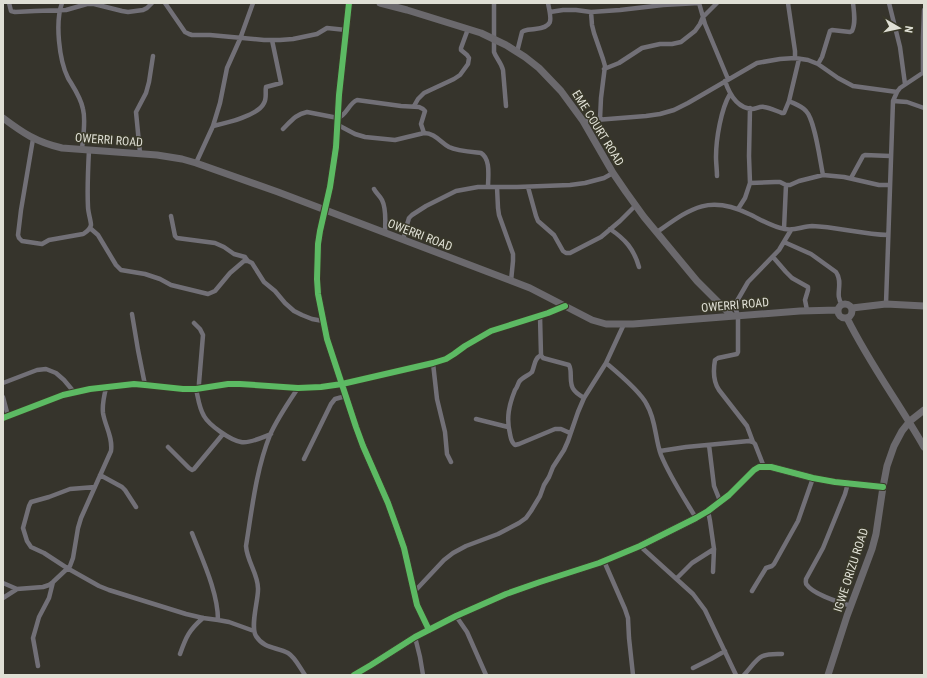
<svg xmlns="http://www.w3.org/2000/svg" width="927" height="678" font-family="'Roboto Condensed',sans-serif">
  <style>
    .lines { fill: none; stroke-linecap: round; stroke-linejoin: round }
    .street { stroke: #727077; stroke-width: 4.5 }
    .secondary { stroke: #6b696d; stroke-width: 7 }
    .cycleway-casing { stroke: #393829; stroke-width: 8 }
    .cycleway { stroke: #5cba63; stroke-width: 6 }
    .labels { text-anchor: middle; stroke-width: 3; stroke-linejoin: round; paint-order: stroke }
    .street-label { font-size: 12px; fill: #dfdfd5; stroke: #393829 }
  </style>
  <rect width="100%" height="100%" fill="#36342c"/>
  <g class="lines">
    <path class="street" d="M9,3L11,11L15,12L35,11L66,10L87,4H94L122,11L128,12L143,10L147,8L152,3
      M62,3C55,22 59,60 68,78C74,88 81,98 83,109C86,121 83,137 82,149
      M165,3L185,32L189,34L192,35H210L264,40H280L293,39L317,34L327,28L346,30
      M494,3V52C496,58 501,62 503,70L506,106
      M699,3L705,24L728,79
      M788,3L795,51V58
      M889,3L900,47L905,84
      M550,12L563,10H576L591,12L620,10L663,5L699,3
      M591,12L592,25L594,33L603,59L605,66L601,98L600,119
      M517,52L522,32C526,29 531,30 535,29C555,27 551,19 548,3
      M818,64L822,57L830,31L832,30L850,32L852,31C856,23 854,12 853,3
      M604,69L619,63L642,48L660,44H672L681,42L695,31L700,24L703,17L717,3
      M923,72V37L924,10
      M725,81C729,93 737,108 752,109C756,109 760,106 764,107C771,108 776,111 782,113H784L789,101L799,59
      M789,101C795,104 802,106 806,111C815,120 820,161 823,175
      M893,101L907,102L924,108
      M414,106L418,99L424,93L454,79L460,75L468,64L469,58L467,55L461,50V48L468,29
      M583,121L646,116L660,114L674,110L688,103L757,63L780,59L795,58L808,60L818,64L838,78L853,86L897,92
      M338,125L355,134L365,137L395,140L424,133C435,133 440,142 449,147C457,151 472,152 481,153C491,159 488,177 488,187
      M213,126C226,123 258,116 264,103C267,98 265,92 266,87L281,83L272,40
      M283,129C291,121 296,114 307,112L338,118C347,115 349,103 357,100L401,106L419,107L423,109L425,111L421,124L424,133
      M33,139L21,210L18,235L19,238L22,241L42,244L49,240L83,234C86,232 90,230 91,225C91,221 88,212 88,207C87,188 88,169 89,150
      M140,153L136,112L146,93L149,82L153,56
      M196,163L213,126L220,103L227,68L240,39L253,3
      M717,176C717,170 716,163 716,157C716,139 721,109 730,94
      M851,178L863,156L865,155L890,156
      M750,183L775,182H780L786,185H790L799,181L823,175L844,177L879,185H890
      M497,187L498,208L499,215L513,254V261L511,281
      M528,187L536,216L538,221L554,235L563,251L566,253H570L601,237L620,221L636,205
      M374,189C376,193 380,196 382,200C387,210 385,223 385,233
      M738,209L745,198L750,183L749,156L750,108
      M171,216L175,236L177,238L215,243L224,247L234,254L245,257L248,261
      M90,228L98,235L116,265L121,270L145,274L160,279L171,285L208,294L215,291L230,273L244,261H248L252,263L264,282L275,291L285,303L294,311L302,315L312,319L323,321
      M610,229C625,239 634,249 639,267
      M784,229L786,185
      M657,232C690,209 708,194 749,214C760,219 772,227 785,229C795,231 803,226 812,226C837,227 862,234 888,235
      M403,240L406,228L409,218L412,215L426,206L456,191L478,187H517L570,185L585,183L604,178L613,173
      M784,242L811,254L836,272C844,283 834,295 842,304
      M773,257L786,272L792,278L808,287V290L805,300L807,310
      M886,304L893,101L897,92L900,88L924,72
      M132,314L138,350L145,385
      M540,316L541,355L543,358L569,365C573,372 568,383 574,390C576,393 581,396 584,398
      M194,323L200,329L203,335L199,383V386L196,389C198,397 199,408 204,416C209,425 230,440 241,442C249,444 263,437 271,434
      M541,355C534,359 535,365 532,372C528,376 522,377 519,382C518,384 517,388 515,390C509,405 506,418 510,434C511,439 511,442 515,445L519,444L555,429H561L570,433
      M433,363L437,399L445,432L447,454L451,462
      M606,363C618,373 641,392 647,405C656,420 655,439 661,455C670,477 684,498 696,518
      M3,383L37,370L46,369L56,373L64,380L74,392
      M298,388C288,403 277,419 270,435C256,470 252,509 246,546C247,562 259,575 258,590C258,601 250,627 256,636C264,649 277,647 288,653C295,657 300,668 305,675
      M3,397L8,416
      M3,418L63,395L90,389L134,384L145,385L183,389H196L228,384H240L298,388L321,387L342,384L433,363L446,359L454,354L465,346L491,331L507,326L548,313L565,306
      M476,419L508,427
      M753,442L747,426L719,390C713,381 713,371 715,360L718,358L737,354L738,352V316L735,307L737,301L748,282L779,250L791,230
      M709,445L714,486L720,501
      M168,447L189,468L192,470L194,469L223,434
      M660,451L686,447L749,441L753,442L755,444L764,467
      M304,459L331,404L335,399L346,396
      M100,475L122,487L125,490L136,507
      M848,483L845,494L823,548L806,579C806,582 805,583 807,585C814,595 839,602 851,606
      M95,487L70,489L49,497L31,502L29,506L23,528L27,541L31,547L44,553L67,568L99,586L109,590L186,614L203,618L218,620L229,622L254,631
      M708,511L710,521L714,549L713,572
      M192,533C202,559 218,592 218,620
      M640,546L693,594L705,610L736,675
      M604,561L625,609L628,618L629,638L633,675
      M677,578L692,563L714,549
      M3,583L17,589
      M752,591L766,568L772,566L774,564L798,521L813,478
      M414,592L444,560L453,553L466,546L498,534L519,523L526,518L531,511L540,496L544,485L549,477L553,467L564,450L568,441L578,412L584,398L606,363L624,324
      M3,598L17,589L43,587L49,585L53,582L70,566L73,558L78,528L81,518L111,451C113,437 105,426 103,413C102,404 104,396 106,388
      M456,616L467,632L486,675
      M415,637L420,657L423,675
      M180,654C186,637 189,630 203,618
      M38,666L33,638L39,617L49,598L53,582
      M693,668L711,659L725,651
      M744,675C759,658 758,653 782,654"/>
    <path class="secondary" d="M349,3L339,95L336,147L330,187L320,231L318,244L317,279L318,294L327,339L356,427L363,446L388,503L397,528L404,548L417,605L429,630
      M380,3L407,10L481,33L506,45L525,57L539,68L561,91L583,121L613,173L626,192L644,217L697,281L732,316
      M3,118C23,133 36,142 62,148L157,155L182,159L196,163L278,192L504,278L530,288L592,320L606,324H633L800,311L838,310
      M838 311a7 7 0 1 1 14 0a7 7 0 1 1-14 0Z
      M852,308L886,304L924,306
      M847,318C869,363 899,403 924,447
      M354,675L371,665L415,637L456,616L506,594L540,582L599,563L640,546L696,518L708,511L729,495L754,470L759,467H771L813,478L835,482L883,487
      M828,675L847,616L872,549L876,534L883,487L887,466L894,446L902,431L910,421L924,410"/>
    <g class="cycleway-casing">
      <path id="cycleway" d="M349,3L339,95L336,147L330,187L320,231L318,244L317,279L318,294L327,339L356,427L363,446L388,503L397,528L404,548L417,605L429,630
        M3,418L63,395L90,389L134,384L145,385L183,389H196L228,384H240L298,388L321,387L342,384L433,363L446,359L454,354L465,346L491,331L507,326L548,313L565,306
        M354,675L371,665L415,637L456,616L506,594L540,582L599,563L640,546L696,518L708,511L729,495L754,470L759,467H771L813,478L835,482L883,487"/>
    </g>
    <use href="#cycleway" class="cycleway"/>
  </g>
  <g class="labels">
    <g class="street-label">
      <text transform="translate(598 128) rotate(58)" y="4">EME COURT ROAD</text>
      <text transform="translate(109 140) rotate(4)" y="4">OWERRI ROAD</text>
      <text transform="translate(420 235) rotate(21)" y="4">OWERRI ROAD</text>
      <text transform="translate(735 305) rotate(-5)" y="4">OWERRI ROAD</text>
      <text transform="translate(851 570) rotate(-72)" y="4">IGWE ORIZU ROAD</text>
    </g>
  </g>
  <rect width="927" height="678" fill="none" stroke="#dfdfd5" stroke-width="8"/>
  <g transform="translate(899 28) rotate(99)" stroke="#393829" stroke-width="3" paint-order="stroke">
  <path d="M0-3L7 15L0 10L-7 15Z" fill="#dfdfd5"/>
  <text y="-6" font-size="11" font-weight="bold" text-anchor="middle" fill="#dfdfd5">N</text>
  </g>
</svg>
